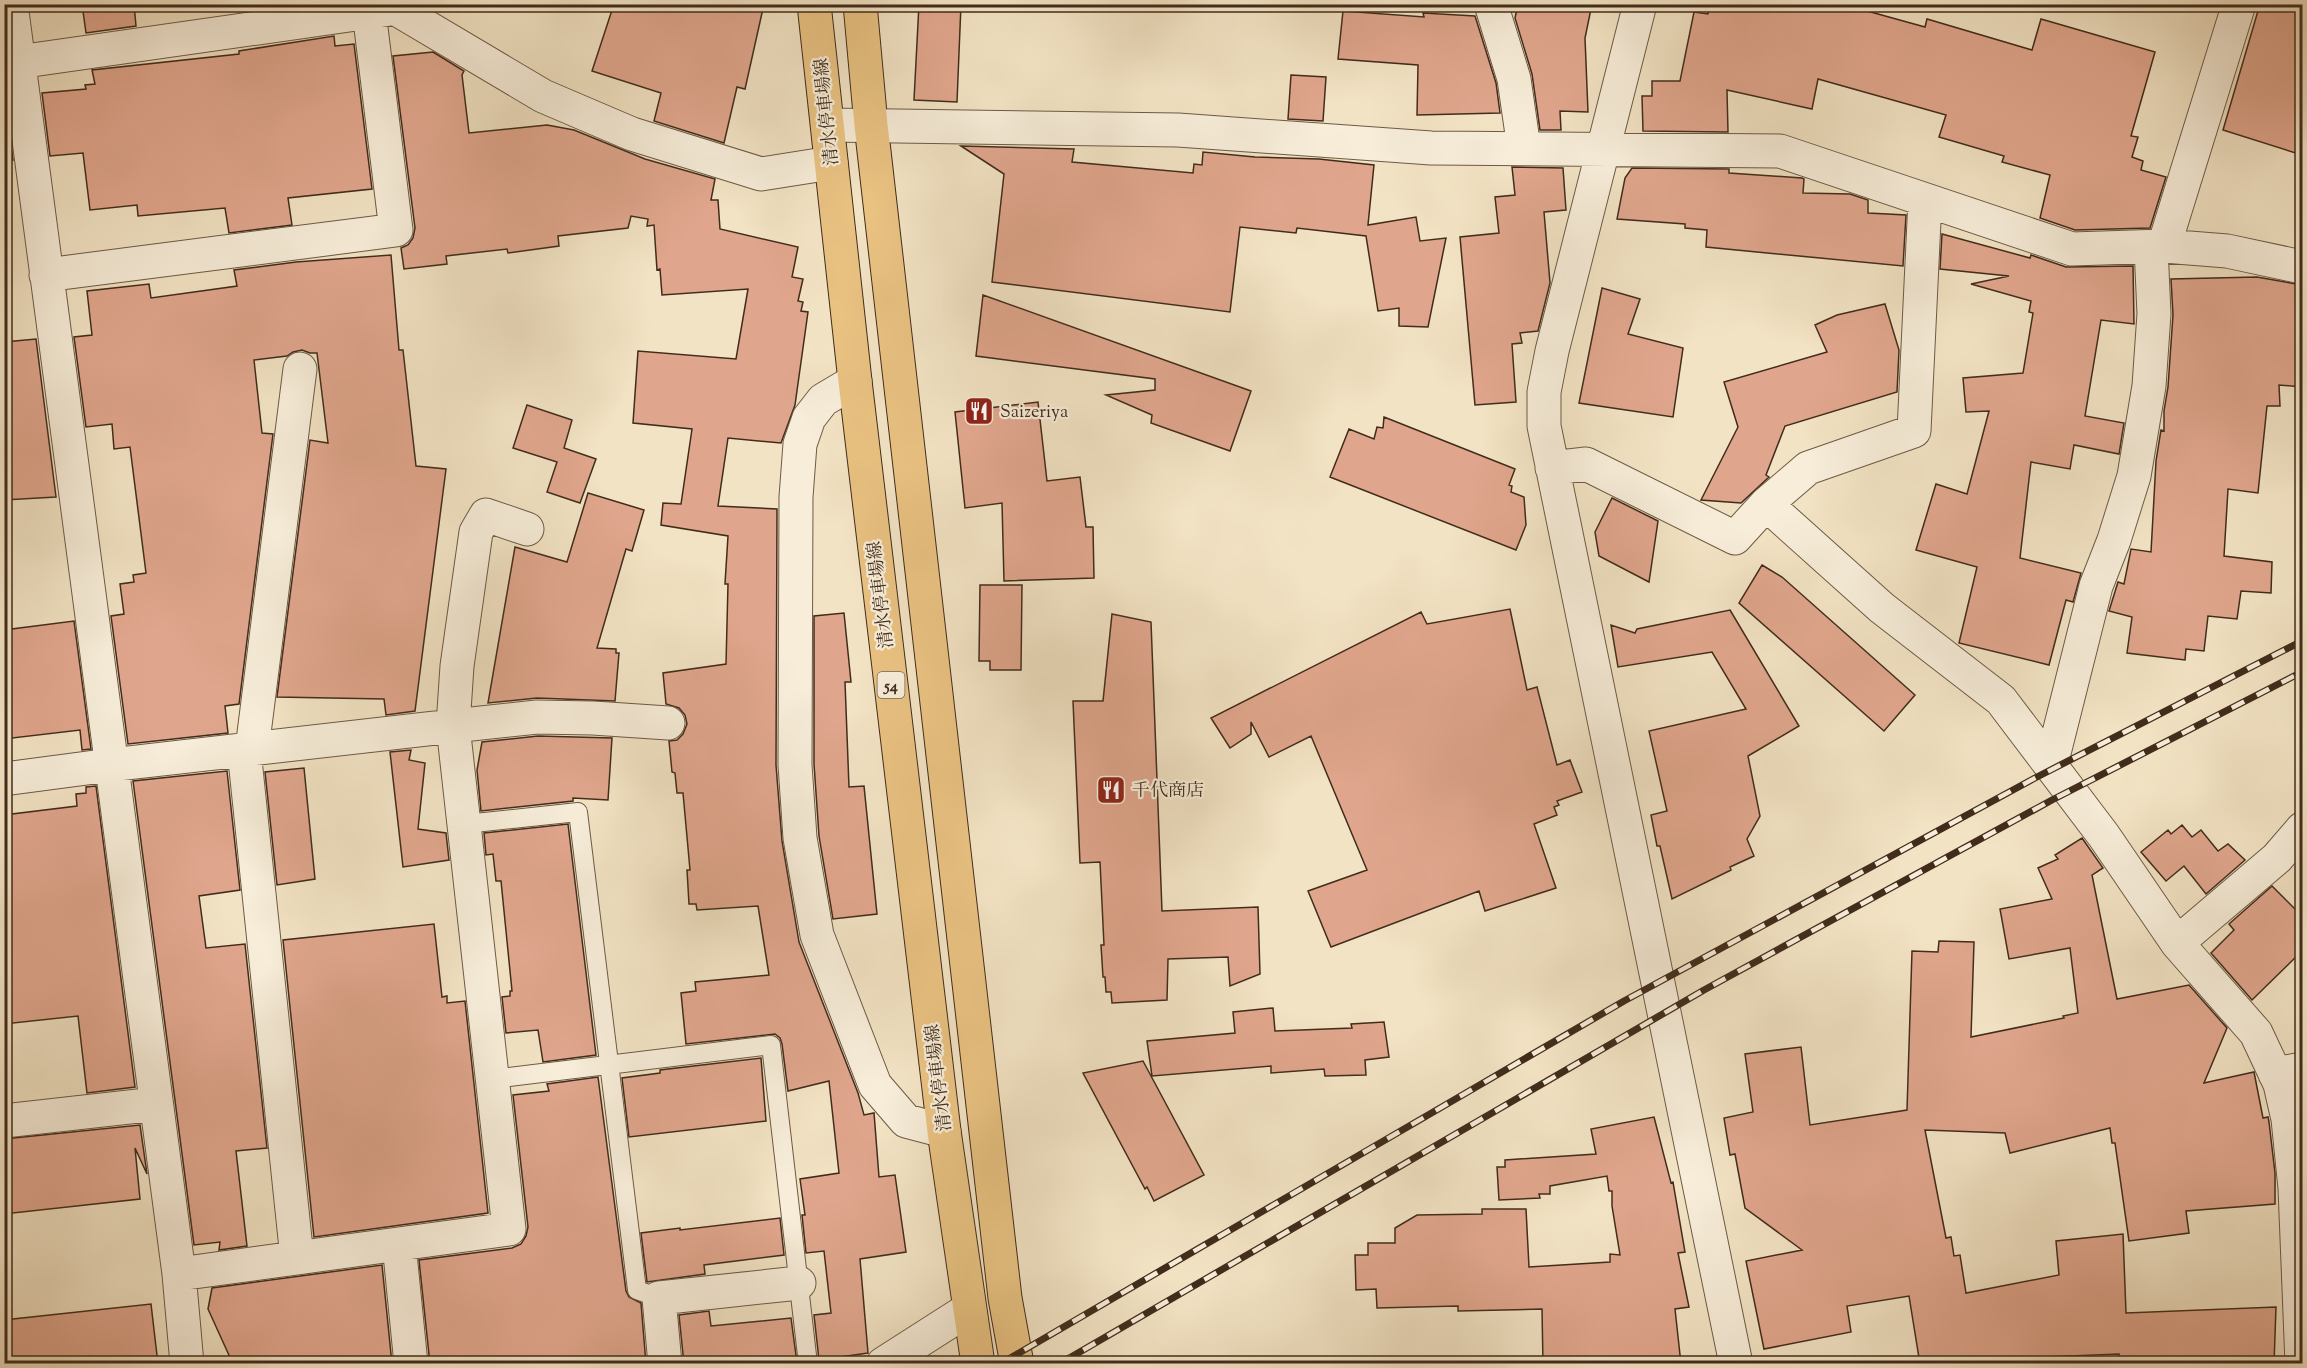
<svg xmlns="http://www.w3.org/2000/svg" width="2307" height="1368" font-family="'Sorts Mill Goudy','Noto Serif JP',serif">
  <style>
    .building { fill: #e0a68d; stroke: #412c1b; stroke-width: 1.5 }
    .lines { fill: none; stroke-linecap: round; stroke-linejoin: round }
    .lane-casing { stroke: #6d5a45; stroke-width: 20 }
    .street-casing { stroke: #6d5a45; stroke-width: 35 }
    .primary-casing { stroke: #412c1b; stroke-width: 35 }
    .lane { stroke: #f7edd9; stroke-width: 18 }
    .street { stroke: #f7edd9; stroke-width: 33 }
    .primary { stroke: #e9c282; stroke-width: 33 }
    .rail-casing { stroke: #412c1b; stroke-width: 7 }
    .rail { stroke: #f7edd9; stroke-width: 4.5; stroke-dasharray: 14; stroke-linecap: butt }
    .labels { text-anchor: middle; stroke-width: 4.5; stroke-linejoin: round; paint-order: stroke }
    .shield { fill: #f7edd9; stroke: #786654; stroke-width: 1.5 }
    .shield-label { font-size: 16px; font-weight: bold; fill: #412c1b }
    .street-label { font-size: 18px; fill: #412c1b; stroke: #f7edd9 }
    .poi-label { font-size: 18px; fill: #412c1b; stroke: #f7edd9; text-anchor: start }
  </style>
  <rect width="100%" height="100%" fill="#f2e3c4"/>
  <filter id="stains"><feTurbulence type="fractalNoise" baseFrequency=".00333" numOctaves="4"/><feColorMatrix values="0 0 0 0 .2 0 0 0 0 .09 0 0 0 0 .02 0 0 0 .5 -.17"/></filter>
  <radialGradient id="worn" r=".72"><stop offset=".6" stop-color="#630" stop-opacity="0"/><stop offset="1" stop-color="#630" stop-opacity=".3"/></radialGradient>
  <path class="building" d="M82,4H134L136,26L86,33Z
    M254,4H289L254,9Z
    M614,4H764L745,89L737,87L724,143L654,121L661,93L592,71Z
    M919,4H961L957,102L914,100Z
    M1518,4H1592L1585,38L1588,112L1560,111L1561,130H1540L1532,74L1515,18Z
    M1710,4H1842L1925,27L1927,19L2032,50L2041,19L2155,52L2131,136L2138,137L2132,157L2143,161L2141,170L2166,177L2150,228L2075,230L2040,218L2050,175L2002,162L2004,156L1939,137L1946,115L1818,79L1812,109L1727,90L1728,132L1643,131L1642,96H1652V81H1680L1694,12L1708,14Z
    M2260,4H2302V155L2223,130Z
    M1343,11L1424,17L1423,13L1475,16L1496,83L1500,113L1417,115L1418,65L1338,59Z
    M334,36L335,46L354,44L372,189L288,198L292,225L229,233L225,208L138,216L137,205L90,210L83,153L50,156L42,93L86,89L85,85L95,84L92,70L239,54V51Z
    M433,52L464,71L462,75L469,133L547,125L574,130L645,159L715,179L711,200H718L720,229L798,247L792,277L803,279L798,301L803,302L801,311L808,312L795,405L781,443L728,438L718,506L777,509L776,765L782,841L799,942L858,1093L864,1115L874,1113L879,1177L895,1175L906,1252L860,1259L868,1353L819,1360L814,1315L831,1313L824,1251L806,1253L802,1215H805L800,1179L839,1173L829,1081L788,1091L782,1044L780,1038L775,1034L686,1044L681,993L696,991L695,982L769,975L758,906L697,910L696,904H689L687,870H690L683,793H677L675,773L672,772L669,741L677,740L683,734L687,724L685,715L679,708L666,704L663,673L726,664L728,584H725L728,536L661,525L663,503L681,504L692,429L633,423L638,351L736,359L748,289L662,295L660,269L657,270L654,225L647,226L648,219L631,216L628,228L558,236L559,246L508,253L507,249L446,256L447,264L404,269L401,248L408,245L413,238L415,228L393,56Z
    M1291,75L1326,77L1323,121L1288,119Z
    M4,98L13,160H4Z
    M961,146L1074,149L1072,162L1193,173L1194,164L1202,165L1203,152L1255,157L1319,159L1374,165L1368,225L1416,217L1420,241L1446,238L1428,327L1399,326V308L1378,311L1366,236L1297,228L1296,233L1240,227L1230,312L992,282L1004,174Z
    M1512,167L1563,168L1566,210L1544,212L1550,283L1538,331L1520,333L1522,343L1512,344L1516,402L1475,405L1460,237L1499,233L1495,197L1515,195Z
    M1632,168L1729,169V173L1802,178L1804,179L1803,193L1850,194L1868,200V213L1906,215L1903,266L1706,247L1707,230L1685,228V224L1617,219L1625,178Z
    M1942,234L2030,258L2031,255L2066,267L2133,266L2134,324L2101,320L2085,416L2124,423L2119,454L2074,445L2070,469L2031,462L2020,558L2081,573L2073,602L2066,600L2049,665L1959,643L1977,567L1916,550L1936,484L1967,494L1989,411L1966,412L1963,378L2023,373L2033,313L2029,312L2031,301L1971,284L2009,276L1940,269Z
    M391,255L399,350H403L416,466L446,469L415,711L386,715L384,699L277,697L310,440L328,443L317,353H310L302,350L293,352L287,356L254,360L262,433L273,434L239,704L225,706L228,733L128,744L111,616L124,614L120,584L134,582L133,575L146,573L130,447L114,449L112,424L86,427L74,337L92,335L87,291L149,284L151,298L237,286L234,270L296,262Z
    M2257,277L2302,285V387L2279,385L2280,406H2267L2258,493L2228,489L2224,556L2272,562L2271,593L2241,591L2237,619L2208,616L2204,651L2186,649L2185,660L2127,653L2132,617L2109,611L2118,582L2124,584L2131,549L2151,552L2156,461L2161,430L2164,431V411L2168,387L2173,315L2171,279Z
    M1602,288L1640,299L1628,334L1683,348L1673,417L1579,403Z
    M983,295L1251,391L1230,451L1151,423L1152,415L1106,395L1155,390V379L976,356Z
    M1885,304L1899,350L1897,392L1785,426L1766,475L1769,477L1741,503L1701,500L1738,427L1724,382L1827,352L1815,325L1837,315Z
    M36,339L56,497L4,500V342Z
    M1038,402L1047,481L1080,477L1086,527H1093L1094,578L1004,581L1002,503L965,508L955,412Z
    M527,405L572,420L564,448L596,459L580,503L547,492L557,462L513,448Z
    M1384,417L1515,469L1509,485L1512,486L1511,492L1524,497L1526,525L1516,550L1330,477L1349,429L1374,439L1377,427L1383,428Z
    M588,493L644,510L632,551L626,549L597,648L616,649V653H619L615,701L537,698L488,703L515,547L567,562Z
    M1612,498L1658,521L1649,582L1599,556L1595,532Z
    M1762,565L1782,577L1915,695L1884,731L1739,603Z
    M980,585H1022L1021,670H990V661H979Z
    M1510,609L1527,690L1537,687L1557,765L1570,760L1582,792L1557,801L1559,805L1554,807L1557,815L1534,824L1556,888L1485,911L1479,891L1331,947L1308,891L1367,870L1311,736L1269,757L1251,722V734L1230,748L1211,718L1421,612L1427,624Z
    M1730,610L1799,726L1748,756L1760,816L1747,839L1754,856L1730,867L1731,870L1672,899L1660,846H1657L1651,815L1667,811L1649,731L1746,709L1712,652L1618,667L1611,625L1635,633L1637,629Z
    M844,613L851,682H845L849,787L864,786L877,914L833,919L819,836L814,764V616Z
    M1112,614L1151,622L1162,911L1258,907L1260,974L1230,986L1228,957L1168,959L1167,1000L1112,1003L1111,992H1106L1105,977H1103L1101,945H1104L1100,862L1080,863L1073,701H1103Z
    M74,621L91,749L82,750L80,730L4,739V630Z
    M538,736L612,738L608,800L573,798V801L481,811L477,770L482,742Z
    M411,750L409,760L425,763L418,829L446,833L449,860L403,867L390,752Z
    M304,768L315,879L277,885L265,772Z
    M227,771L240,890L199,896L206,948L245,944L267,1148L236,1151L247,1246L219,1250L220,1242L194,1245L133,781Z
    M96,786L135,1087L87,1093L78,1016L4,1024V815L77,806L76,794L86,793V787Z
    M568,824L596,1055L543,1062L538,1030L506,1033L502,997L510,996V991H512L501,881H496L493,854L486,855L484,833Z
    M2182,825L2192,837L2201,830L2218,851L2228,844L2245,860L2206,894L2184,866L2166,881L2141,852L2168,830L2171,834Z
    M2082,838L2103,868L2092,875L2117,999L2189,985L2227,1028L2204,1083L2254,1072L2263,1118L2268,1117L2269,1122L2275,1173V1204L2186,1211L2189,1233L2129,1241L2115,1143H2112L2110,1128L2010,1153L2005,1133L1925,1130L1946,1238L1951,1237L1954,1256L1960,1255L1966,1293L2059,1275L2056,1241L2123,1234L2126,1313L2276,1307L2274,1364H2120L2119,1354L2045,1357L2046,1364H1920L1909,1296L1847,1306L1851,1332L1764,1349L1746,1261L1802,1250L1745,1208L1735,1154L1730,1155L1724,1118L1753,1112L1745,1054L1801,1047L1810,1125L1907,1110L1912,951L1938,952L1939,941L1974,942L1971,1037L2064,1018L2063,1016L2078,1013L2070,948L2009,959L2000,909L2052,899L2038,868L2058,859L2055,855Z
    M2272,886L2302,916V951L2252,1000L2211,953L2234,930L2229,924Z
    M434,924L442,997L447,996V1003L465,1001L488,1213L314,1237L283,940Z
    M1273,1008L1275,1031L1352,1028L1351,1024L1384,1022L1389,1057L1365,1060L1366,1075L1325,1076L1324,1069L1271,1073V1066L1152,1076L1147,1041L1235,1033L1233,1012Z
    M761,1058L766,1121L629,1137L622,1078L660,1073V1070Z
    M1143,1061L1204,1175L1154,1201L1147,1187L1145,1189L1083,1073Z
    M598,1077L626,1291L629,1297L641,1303L646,1364H430L419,1260L512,1248L521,1244L526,1236L528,1227L513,1095L549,1091L547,1084Z
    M1654,1117L1671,1183L1673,1182L1685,1252L1678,1253L1689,1307L1675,1309L1681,1364H1543L1542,1309L1458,1311V1306L1377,1308L1376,1289L1356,1290L1355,1255H1368V1243H1395V1228L1417,1215L1482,1214V1209H1526L1529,1267L1610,1262V1254L1620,1255L1612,1206V1191H1609L1607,1176L1550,1186V1194H1539L1540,1198L1499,1200L1497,1167H1505V1160L1596,1154L1591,1129Z
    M140,1125L147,1174L135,1148L140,1199L4,1214V1139Z
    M780,1218L784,1255L704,1265L705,1274L647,1282L641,1233L680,1228V1230Z
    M382,1265L392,1364H233L208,1309L212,1288Z
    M151,1304L158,1364H4V1320Z
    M709,1311L711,1326L791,1318L797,1363L684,1364L679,1315Z"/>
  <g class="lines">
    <g class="lane-casing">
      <path id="lane" d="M465,824L578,812L637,1290L659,1298
        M493,1079L771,1045L808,1364"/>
    </g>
    <g class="street-casing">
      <path id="street" d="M11,4L179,1274L187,1364
        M388,4L543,96L632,134L761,174L831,163
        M1491,4L1514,79L1524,148
        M1640,4L1552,351L1544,392V426L1736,1364
        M18,62L391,9
        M828,125L1178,130L1431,148L1780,151L2072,249L2164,246L2227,251L2302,267
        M2164,246L2239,4
        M46,275L396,230L369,12
        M855,381L823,400L809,418L800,444L796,497L795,765L800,838L817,935L875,1085L906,1121L944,1131
        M1552,468L1586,464L1735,538L1766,504L1808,468L1914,431L1925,200
        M1766,504L1882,608L2001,700L2104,836L2177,943L2256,1033L2280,1084L2288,1119L2295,1188L2302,1364
        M527,529L486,515L476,532L457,666L453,726L537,717L593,718L668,723
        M252,749L300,369
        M244,750L297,1258
        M2051,765L2096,586L2114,540L2134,476L2149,386L2154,314L2151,247
        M4,779L110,765L453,726L509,1229L179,1274
        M2177,943L2277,858L2302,829
        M2275,1074L2302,1069
        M4,1121L156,1104
        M399,1244L411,1364
        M665,1364L659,1298L799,1283
        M883,1364L969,1309"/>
    </g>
    <g class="primary-casing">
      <path id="primary" d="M814,4L855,381L944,1131L978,1364
        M860,4L871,125L1005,1298L1017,1364"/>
    </g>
    <use href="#lane" class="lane"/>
    <use href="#street" class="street"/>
    <use href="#primary" class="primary"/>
    <g class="rail-casing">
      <path id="rail" d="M1000,1364L1624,1001L2035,778L2302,641
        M1059,1364L1704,990L2052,800L2302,672"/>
    </g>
    <use href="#rail" class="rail"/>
  </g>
  <defs>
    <g id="restaurant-square" transform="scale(1.5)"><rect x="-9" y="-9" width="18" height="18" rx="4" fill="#8f2418" stroke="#f7edd9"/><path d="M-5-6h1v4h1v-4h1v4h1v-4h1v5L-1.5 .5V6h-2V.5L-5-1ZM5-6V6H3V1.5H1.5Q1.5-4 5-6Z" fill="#fff"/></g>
  </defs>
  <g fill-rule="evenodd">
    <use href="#restaurant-square" x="979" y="411"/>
    <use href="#restaurant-square" x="1111" y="790"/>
  </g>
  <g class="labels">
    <rect class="shield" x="877.5" y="672" width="27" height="26" rx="4.5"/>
    <g class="shield-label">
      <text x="891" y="691">54</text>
    </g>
    <g class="street-label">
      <text transform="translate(826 112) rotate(-96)" y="6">清水停車場線</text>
      <text transform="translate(880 595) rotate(-97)" y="6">清水停車場線</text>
      <text transform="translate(938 1078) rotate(-97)" y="6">清水停車場線</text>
    </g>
    <g class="poi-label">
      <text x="1000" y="417">Saizeriya</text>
      <text x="1132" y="796">千代商店</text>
    </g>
  </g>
  <rect width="2307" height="1368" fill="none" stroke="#f2e3c4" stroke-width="24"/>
  <rect x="6" y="6" width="2295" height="1356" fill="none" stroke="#412c1b" stroke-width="3"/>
  <rect x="12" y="12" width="2283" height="1344" fill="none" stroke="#412c1b" stroke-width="1.5"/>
  <rect width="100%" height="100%" filter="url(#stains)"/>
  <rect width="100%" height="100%" fill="url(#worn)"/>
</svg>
